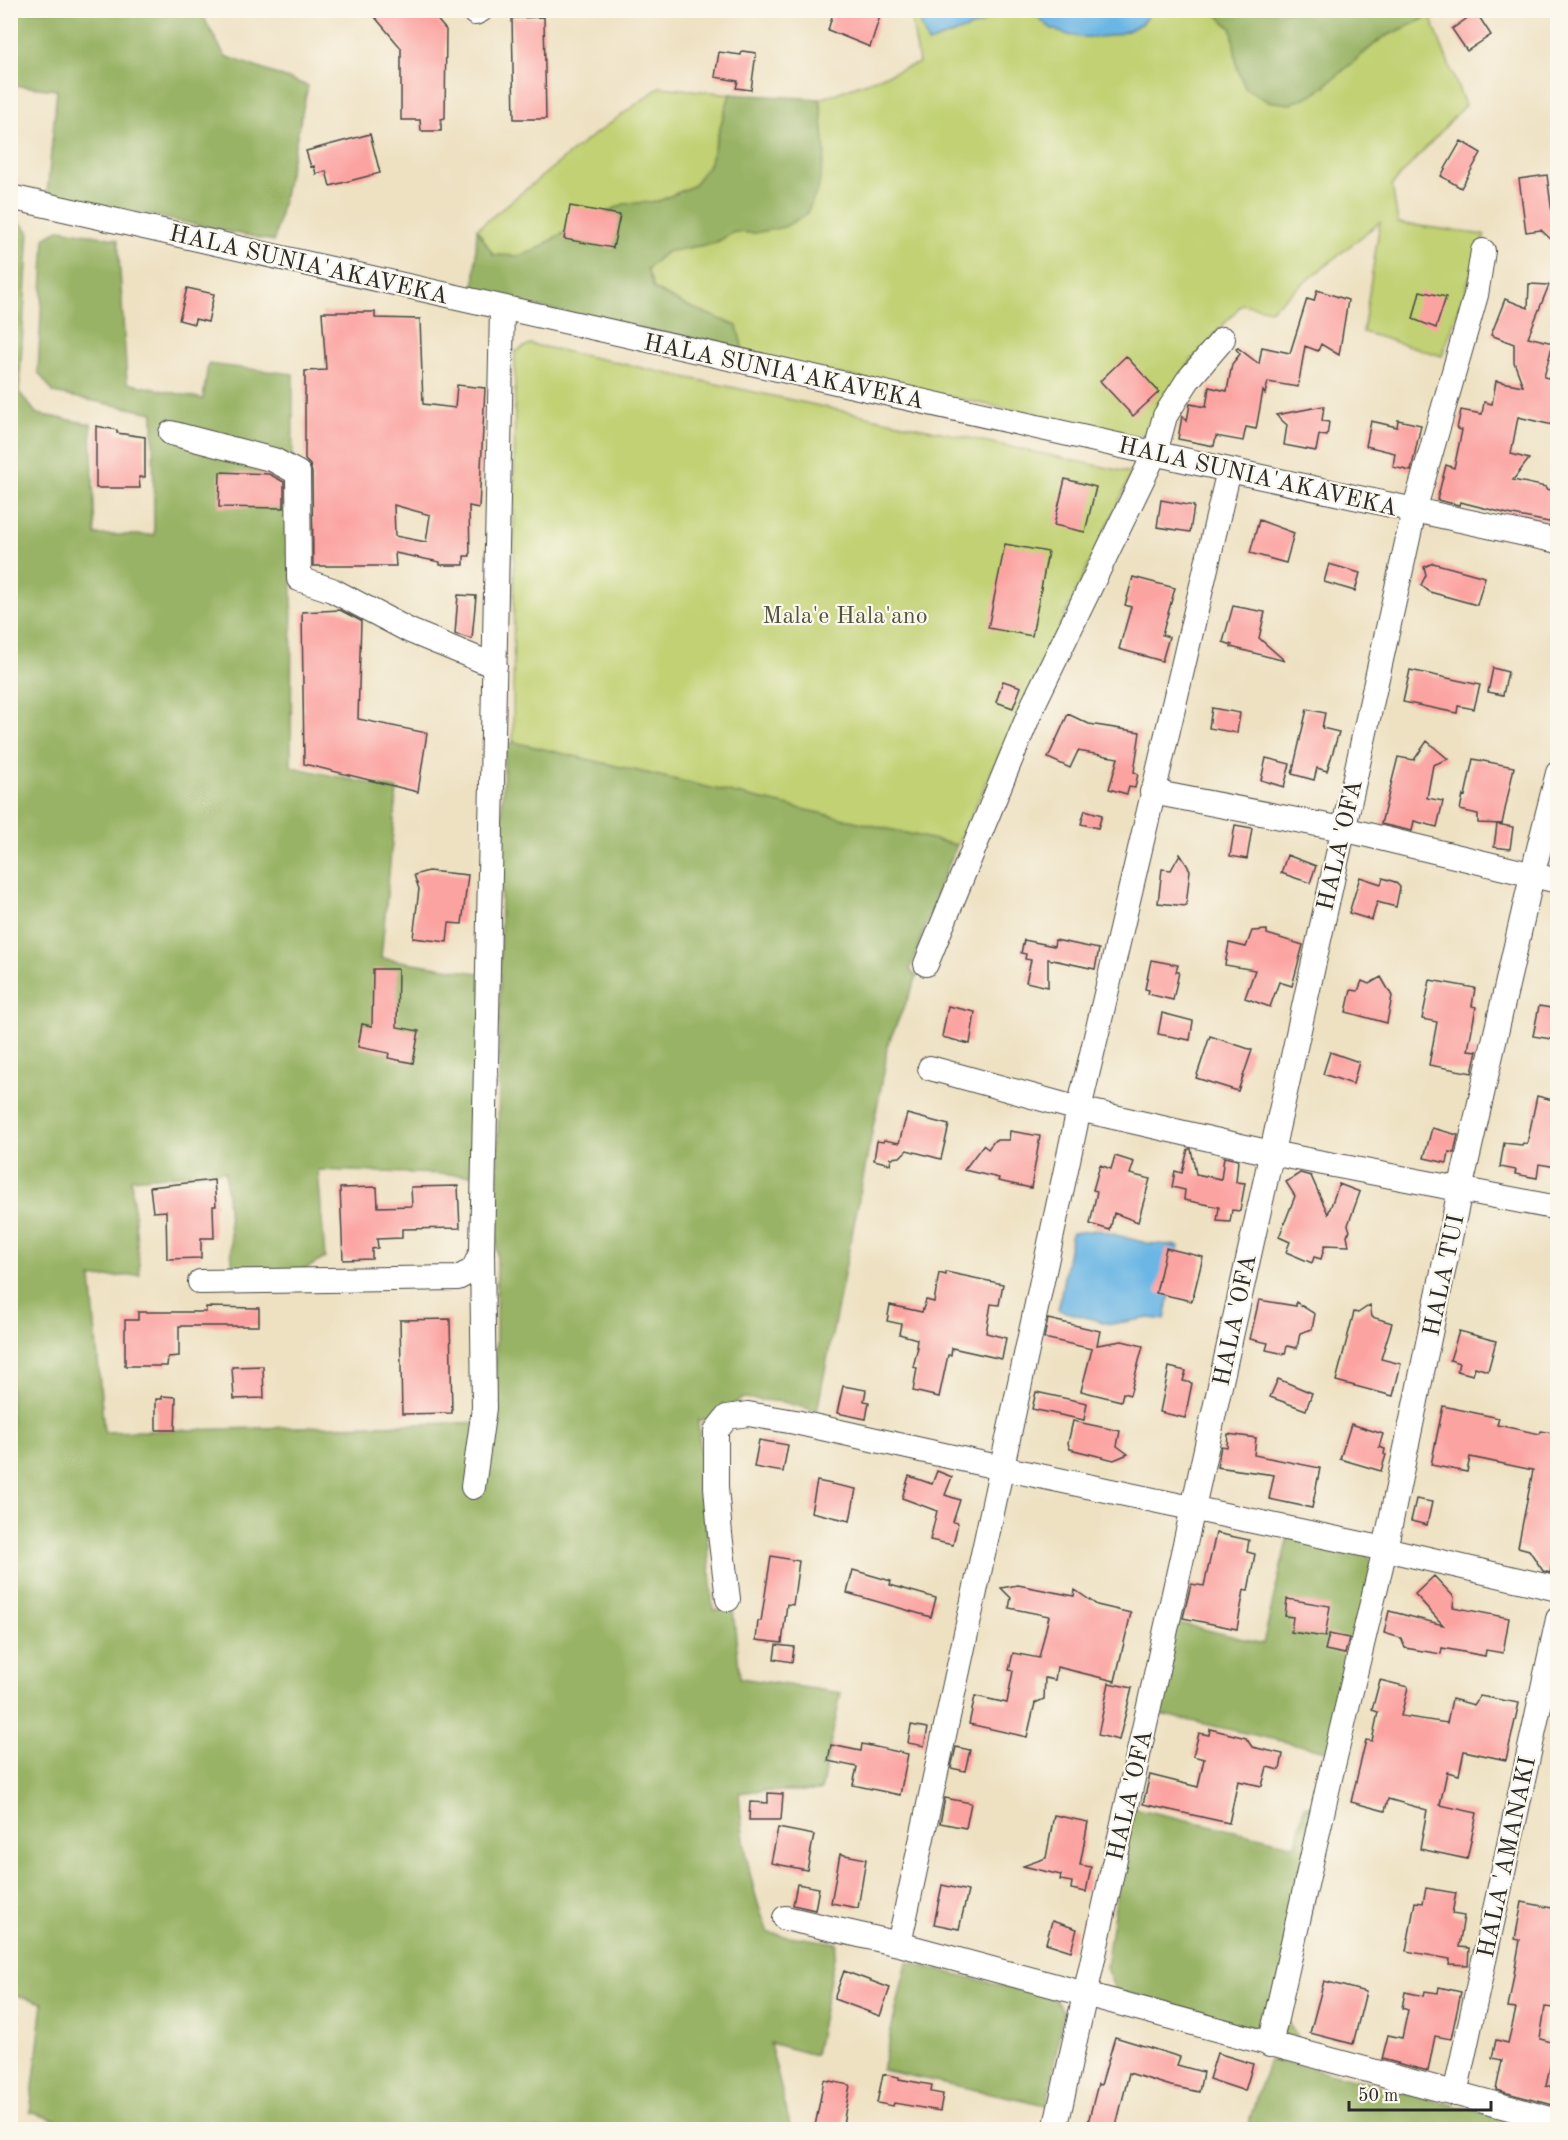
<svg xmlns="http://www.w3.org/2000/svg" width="1568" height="2140" font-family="'Old Standard TT',serif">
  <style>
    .green { fill: #c1d173; stroke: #767e4f; stroke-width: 1.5 }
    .forest { fill: #98b365; stroke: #626f48; stroke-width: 1.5 }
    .water { fill: #6ab6e4; stroke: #4a7088; stroke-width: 1.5 }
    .building { fill: #fba3a1; fill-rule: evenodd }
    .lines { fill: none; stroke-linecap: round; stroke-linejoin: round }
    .minor-casing { stroke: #484642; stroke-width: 26 }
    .minor { stroke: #fff; stroke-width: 24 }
    .labels { text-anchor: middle; stroke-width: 4.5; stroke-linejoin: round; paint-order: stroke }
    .street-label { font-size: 24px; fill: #2b2b2b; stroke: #fbf7ec }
    .park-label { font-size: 24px; fill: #50543d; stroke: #fbf7ec }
  </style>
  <rect width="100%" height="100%" fill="#fbf7ec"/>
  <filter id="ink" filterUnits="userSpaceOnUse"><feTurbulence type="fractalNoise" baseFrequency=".0167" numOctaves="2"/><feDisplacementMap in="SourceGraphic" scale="12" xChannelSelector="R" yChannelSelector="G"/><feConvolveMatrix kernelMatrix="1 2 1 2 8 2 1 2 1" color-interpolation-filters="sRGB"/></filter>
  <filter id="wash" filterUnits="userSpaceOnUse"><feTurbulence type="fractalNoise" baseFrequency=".008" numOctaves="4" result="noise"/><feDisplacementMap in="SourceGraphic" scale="24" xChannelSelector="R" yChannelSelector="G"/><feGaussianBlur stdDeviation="1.35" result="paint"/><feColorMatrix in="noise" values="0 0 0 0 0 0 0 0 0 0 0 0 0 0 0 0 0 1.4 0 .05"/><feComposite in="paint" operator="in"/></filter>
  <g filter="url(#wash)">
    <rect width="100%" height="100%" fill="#eee1c2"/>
    <path class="green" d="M910,10L916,11L928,43L980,24L993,13L992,11H1031L1052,29L1142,24L1150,11H1213L1232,29L1235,44L1316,93L1382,38L1430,16L1465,105L1392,185L1398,223L1485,235L1442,356L1363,332L1380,222L1270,310L1242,304L1190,362L1152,427L1139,436L785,363L743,351L737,326L683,304L654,289L647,269L666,252L715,243L734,232L755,233L825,154L820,99L919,63Z
      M660,87L730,94L709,165L693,186L659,201L624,204L556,237L536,250L520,256L493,255L477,229L584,142Z
      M530,344L1132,473L957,845L513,742L515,352Z"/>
    <path class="forest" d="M11,11H200L225,56L308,86L274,241L47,194L57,90L11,85Z
      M1428,11L1430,16L1382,38L1316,93L1290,104L1267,101L1245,88L1237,67L1232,29L1213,11Z
      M730,94L820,99L825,154L818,189L806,215L784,227L755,233L734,232L715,243L666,252L647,269L654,289L683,304L737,326L743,351L474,293L477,229L493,255L520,256L536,250L556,237L624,204L659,201L693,186L709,165Z
      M11,217L16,218L29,232L19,392L37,414L91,424L95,535H154L153,413L54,393L38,372L45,237L61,229L118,240L127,383L203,399L208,364L293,374L291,767L397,789L381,958L484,974L472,1175L318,1170L325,1258L298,1273L233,1272L225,1171L131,1179L140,1275L91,1278L104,1432L495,1422L502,806L505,748L513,742L957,845L941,882L910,970L917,977L887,1046L885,1067L817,1411L783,1402L743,1398L708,1420H698L713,1610L733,1609L740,1678L841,1693L821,1791H755L739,1793C742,1840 751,1889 768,1933L837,1943L815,2055L770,2043L791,2129H85L30,2112L43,2003L11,1994Z
      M1288,1537L1367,1554L1374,1565L1331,1752L1155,1713L1175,1622L1263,1644Z
      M1304,1806L1335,1809L1286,2018L1299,2041L1115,1990L1106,1968L1120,1871L1134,1808L1296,1845Z
      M907,1962L1055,1999L1063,2011L1047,2105L882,2070Z
      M1269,2060L1314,2069L1545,2129L1246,2130Z"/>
    <path class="water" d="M992,11L993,13L980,24L928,43L916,11Z
      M1031,11L1150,10V11C1147,16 1144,22 1139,25C1117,39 1076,42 1053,29C1045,25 1038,16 1031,11Z
      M1098,1230L1146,1243L1179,1246L1165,1320L1149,1318L1111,1324L1058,1310L1072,1233Z"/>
    <g id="blocks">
      <path class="building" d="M369,10H429L446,30L445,118L441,119V131H421L420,120H401V48Z
        M834,10H882L870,47L828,30Z
        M1476,12L1491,35L1467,51L1452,29Z
        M544,17L546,119H514L512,18Z
        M742,51L756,53L751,90L736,88L738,81L715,77L719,52L741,55Z
        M370,134L380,173L330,186L326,171L316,174L314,166L311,167L306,151Z
        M1461,141L1481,153L1461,188L1441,176Z
        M1547,175L1556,244L1541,230L1526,232L1519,179Z
        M570,206L620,215L613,248L564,239Z
        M1529,284L1549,285L1528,337L1553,343L1544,377L1557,380V426L1518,417L1511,454L1529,459L1513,480L1546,487V489L1557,491V506L1554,523L1508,514L1460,502L1459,505L1437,500L1446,465L1454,468L1462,430L1457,429L1461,410L1482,414L1484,402L1492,404L1496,381L1523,386L1514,362V344L1491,335L1505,299L1528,308Z
        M187,288L214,294L208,322L195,319L194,324L179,320Z
        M1317,290L1348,300L1339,355L1321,344L1318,351L1305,346L1298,387L1268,382L1265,394L1263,391L1256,429L1246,427L1243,441L1216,436L1214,446L1178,439L1182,416L1187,421L1190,404L1206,407L1209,387L1227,391L1232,364L1240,354L1236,349L1238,348L1259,364L1262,347L1290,353L1307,299L1314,301Z
        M1420,291L1446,297L1436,328L1413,319Z
        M322,312H375V318L420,319L423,404L455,408L457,385L485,388L479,508L469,506L470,556H464V565H440V562L395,553L396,566H313L312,473L310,465L305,460V371L326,370ZM394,505L430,515L426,542L395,536Z
        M1126,356L1159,392L1133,416L1100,381Z
        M1324,406L1322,421L1329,422L1327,436L1319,435L1316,451L1284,445L1287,425L1276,415Z
        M1398,420L1421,425L1411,471L1393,467L1395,453L1366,446L1371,421L1397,427Z
        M96,426L117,430V433L145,437V477H139L140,488H96Z
        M220,472L269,474L284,482V508L219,507Z
        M1065,479L1096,487L1085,532L1054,525Z
        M1161,500L1194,506L1190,532L1157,527Z
        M1259,520L1294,533L1286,563L1250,553Z
        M1005,544L1048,552L1032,636L988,628Z
        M1433,563L1485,577L1477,605L1430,592L1421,585L1426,575L1424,567Z
        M1329,564L1360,573L1355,591L1324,582Z
        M1133,577L1175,588L1162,635L1169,637L1162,661L1119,649L1131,607L1125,605Z
        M458,595L476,596L472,639L455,634Z
        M1233,606L1265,612L1259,638L1285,661L1231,647L1232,645L1223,642Z
        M340,610L361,621L358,719L427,733L418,792L304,764L302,612Z
        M1493,668L1508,672L1503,695L1488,692Z
        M1410,670L1480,685L1474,709L1458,706L1457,713L1403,702Z
        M1003,681L1021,687L1013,708L996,702Z
        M1212,708L1240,713L1237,733L1209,728Z
        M1307,709L1325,713L1322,728L1339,732L1327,771L1317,768L1314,780L1292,774Z
        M1068,714L1089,724L1140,732L1134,772L1138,774L1135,788L1129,787L1127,794L1109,789L1118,758L1078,751L1070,768L1048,758Z
        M1427,741L1448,759L1433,765L1427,798L1443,801L1437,827L1414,821L1412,831L1381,824L1398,757L1414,760Z
        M1266,758L1290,764L1284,787L1261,780Z
        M1473,759L1514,767L1502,824L1478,823V814L1460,810L1463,795L1465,796Z
        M1085,810L1102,815L1098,828L1081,824Z
        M1497,824L1513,827L1510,849L1494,847Z
        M1235,825L1252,828L1247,859L1230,856Z
        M1180,854L1190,870L1186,906L1158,903L1162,869L1171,870Z
        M1287,855L1316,866L1310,883L1281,873Z
        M428,871L468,875L462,924L449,923L447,942L413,938L419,889L414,875Z
        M1360,877L1381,884L1383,878L1395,882L1400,887L1396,907L1377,902L1372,920L1349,913Z
        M1267,930V934L1303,945L1292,986L1279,982L1270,1007L1245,998L1255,970L1225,965L1229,943L1246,947L1252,931Z
        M1024,940L1054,946L1055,940L1099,949L1095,969L1048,959V987L1026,982L1031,960L1025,959L1026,954L1021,953Z
        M1151,960L1178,965L1176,972H1179L1173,1000L1148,994L1149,990L1145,989Z
        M373,969H398L397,1027L419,1031L413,1063L388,1058L389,1053L358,1047L362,1024L372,1026Z
        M1381,977L1392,996L1387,1023L1346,1012L1351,990L1358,991L1362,981L1369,984Z
        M1430,980L1475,988L1472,1006L1476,1007L1468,1050L1477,1051L1472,1073L1429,1065L1437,1022L1422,1019Z
        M948,1006L975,1012L970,1044L942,1037Z
        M1539,1006L1557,1009V1040L1533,1036Z
        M1162,1013L1193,1021L1190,1040L1158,1034Z
        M1210,1036L1252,1050L1238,1091L1196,1078Z
        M1330,1052L1359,1062L1353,1084L1323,1074Z
        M1537,1096L1557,1101V1167L1539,1164L1537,1178L1515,1174L1516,1170L1500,1167L1504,1143L1522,1145L1523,1143L1527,1144Z
        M907,1114L949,1125L941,1159L907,1150L900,1157L891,1158L890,1164L874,1160L877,1141L883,1142L884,1140L899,1143Z
        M1432,1128L1458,1135L1454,1153L1449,1152L1447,1163L1424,1158Z
        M1010,1131L1040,1136L1031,1188L998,1181L999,1178L964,1170L983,1145L988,1149L995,1140H1009Z
        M1188,1149H1191L1196,1174L1221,1179L1224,1157L1238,1160L1236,1182L1245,1183L1240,1211L1232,1210L1230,1222L1217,1221L1219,1207L1184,1200L1185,1190L1172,1187L1175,1171L1182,1173Z
        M1115,1156L1134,1162L1130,1174L1150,1179L1138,1222L1114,1213L1110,1230L1090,1224L1097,1191L1093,1190L1100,1165L1111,1169Z
        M1300,1173L1311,1176L1328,1214L1339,1184L1360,1192L1348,1225L1350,1231L1347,1235L1349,1246L1325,1245L1321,1259L1314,1257L1312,1263L1286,1252L1290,1242L1279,1237L1295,1196L1286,1182Z
        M214,1180L216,1206H213L214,1238H201V1258L167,1259L166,1211L153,1212L150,1187Z
        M458,1186L460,1228L402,1229V1238L377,1239L378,1248L372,1249V1259L343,1260L340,1188L377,1187L378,1207L412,1206L411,1187Z
        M1166,1248L1203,1257L1192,1301L1156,1293Z
        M946,1272L1003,1284L999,1305L991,1304L986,1333L1006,1338L1002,1359L952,1348L951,1355H948L939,1397L913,1391L917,1368L913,1367L918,1347H916L917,1339L899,1334L901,1324L887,1321L890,1305L922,1312L926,1300L934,1302L939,1273L946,1275Z
        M1259,1300L1296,1306V1302L1315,1314L1312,1329L1300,1333L1297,1348L1287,1346L1285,1354L1266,1350L1268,1343L1250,1339Z
        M1370,1305L1372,1317L1392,1323L1381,1359L1401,1364L1393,1396L1336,1381L1354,1312L1358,1313Z
        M206,1307L259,1308V1326H179V1356L168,1357L167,1366H125V1320H138V1312H206Z
        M450,1319L452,1413L402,1414L400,1320Z
        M1048,1319L1100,1331L1097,1345L1122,1341L1143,1346L1130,1395L1123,1393L1121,1401L1081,1391L1092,1349L1044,1338Z
        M1459,1331L1496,1341L1488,1371L1475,1367L1473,1375L1457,1371L1459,1363L1450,1360Z
        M263,1366L264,1398L234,1399L232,1367Z
        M1169,1367L1186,1371L1183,1381L1192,1383L1185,1418L1160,1412Z
        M1278,1379L1312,1393L1306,1410L1270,1397Z
        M843,1386L866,1390L864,1401L869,1402L866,1419L837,1413Z
        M1036,1392L1087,1403L1084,1420L1032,1409Z
        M162,1396L176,1397L175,1430H156V1399H162Z
        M1443,1406L1499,1418L1497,1425L1540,1434L1541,1431L1557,1434V1539L1550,1573L1543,1571L1529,1550L1518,1547L1533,1470L1470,1457L1467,1472L1431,1465Z
        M1073,1421L1120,1431L1117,1446L1128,1454L1114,1460L1070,1449L1068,1443Z
        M1351,1424L1383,1434L1379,1447L1385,1449L1384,1454L1386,1455L1381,1471L1340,1459Z
        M1228,1434L1256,1438L1254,1455L1320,1468L1312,1508L1269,1499L1274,1475L1217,1467L1221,1446L1227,1447Z
        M759,1440L788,1445L783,1472L754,1467Z
        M937,1471L952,1477L945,1495L960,1500L953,1522L958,1523L953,1545L930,1540L937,1511L902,1498L909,1476L932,1484Z
        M817,1481L856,1489L850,1521L811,1512Z
        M1416,1499L1432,1502L1427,1525L1411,1521Z
        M1216,1533L1249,1540L1247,1552L1255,1554L1248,1591L1244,1590L1237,1629L1183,1618L1191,1584L1204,1586Z
        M771,1556L799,1561L793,1605L787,1604L782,1643L756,1640L758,1621H761Z
        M853,1570L891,1581L890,1585L936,1598L931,1617L847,1593Z
        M1434,1576L1454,1597L1453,1607L1509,1618L1503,1653L1486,1650L1485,1656L1442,1648L1441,1654L1405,1648L1401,1638L1384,1633L1389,1611L1443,1625L1415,1594Z
        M1018,1585L1074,1596L1075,1590L1097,1605L1131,1613L1115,1681L1057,1667L1055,1680L1045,1678L1044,1699L1035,1703L1027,1737L969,1724L975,1696L1007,1703L1013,1671L1009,1670L1013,1653L1039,1658L1049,1616L1009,1608L1011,1598L1001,1588Z
        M1287,1599L1330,1606L1325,1637L1291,1632L1293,1617L1285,1616Z
        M1329,1634L1349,1638L1345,1654L1325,1650Z
        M776,1645L794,1647L792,1662L774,1659Z
        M1380,1680L1408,1687L1401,1716L1447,1723L1452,1699L1474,1705L1480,1696L1519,1703L1506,1760L1464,1751L1459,1775L1447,1772L1440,1805L1477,1813L1467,1859L1420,1849L1427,1810L1388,1799L1385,1811L1351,1802L1366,1740L1372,1741L1378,1712L1372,1710Z
        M1109,1683L1132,1688L1119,1740L1098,1735Z
        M911,1725L928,1728L924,1746L908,1743Z
        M1210,1729L1246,1738L1252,1747L1283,1754L1280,1770L1267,1767L1262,1786L1238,1781L1229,1823L1143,1804L1150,1775L1198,1787L1204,1759L1193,1756L1199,1733L1209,1735Z
        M862,1744L908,1754L900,1795L853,1785L857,1767L828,1761L831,1745L861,1751Z
        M956,1747L970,1750L965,1771L951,1768Z
        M768,1793L783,1794L781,1820H749L750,1802L768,1803Z
        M945,1798L971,1803L966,1828L940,1823Z
        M1054,1815L1088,1822L1080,1865L1091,1867L1086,1892L1071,1889L1072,1882L1060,1880L1061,1875L1023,1866L1046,1858Z
        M778,1828L814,1835L807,1870L771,1863Z
        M840,1854L866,1859L858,1908L831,1903Z
        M797,1884L819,1888L815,1910L793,1905Z
        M942,1885L968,1891L959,1929L934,1924Z
        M1426,1888L1456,1893L1452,1914L1464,1916L1459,1947L1469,1948L1468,1965L1449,1964L1450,1959L1406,1951L1415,1902L1423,1903Z
        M1522,1902L1557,1909V1988L1554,2008L1545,2007L1540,2039L1555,2043L1546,2086L1557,2089V2106L1496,2090L1502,2060L1492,2058L1496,2040L1508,2043L1516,2009L1508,2008L1520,1940L1515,1939Z
        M1052,1921L1077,1929L1071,1951L1046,1943Z
        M844,1971L890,1988L880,2016L834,1999Z
        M1324,1981L1366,1992L1353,2044L1310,2033Z
        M1439,1987L1461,1992L1451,2039L1435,2036L1428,2071L1382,2059L1388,2035L1402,2038L1408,2010L1402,2008L1405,1992L1424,1996L1425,1991L1438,1993Z
        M1115,2037L1180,2057L1177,2065L1203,2072L1199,2092L1171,2086L1129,2073L1115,2130H1086L1098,2084L1101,2085Z
        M1217,2053L1253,2064L1245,2091L1209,2079Z
        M883,2074L899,2077V2079L932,2085L931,2092L943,2094L940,2111L894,2103L893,2106L877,2103Z
        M824,2080L850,2085L842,2130L815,2126Z"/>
    </g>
  </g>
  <g filter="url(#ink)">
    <use href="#blocks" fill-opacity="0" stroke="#484642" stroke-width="1.5"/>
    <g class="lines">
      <g class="minor-casing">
        <path id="minor" d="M475,13L481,10
          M10,197L1229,470L1558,541
          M171,433L274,460L298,473L299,579L332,590L410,631L495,666
          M1152,792L1343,829L1558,881
          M926,964L1033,705L1155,453L1165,416L1188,380L1223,339
          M930,1068L1079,1109L1271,1153L1558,1208
          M200,1282L458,1278L473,1270L482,1251L502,309
          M473,1487L484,1408L482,1251
          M728,1599L720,1534L716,1487V1431L727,1417L748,1414L795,1422L1002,1468L1385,1549L1558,1589
          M785,1918L899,1944L1079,1109L1229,470
          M899,1944L1558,2121
          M1270,2045L1330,1778L1385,1549L1460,1190L1532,876L1558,773
          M1455,2094L1558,1619
          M1055,2130L1414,511L1476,295L1483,251"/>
      </g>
      <use href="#minor" class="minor"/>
    </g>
  </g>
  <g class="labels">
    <g class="street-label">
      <text transform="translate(309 264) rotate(13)" y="8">HALA SUNIA'AKAVEKA</text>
      <text transform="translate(784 371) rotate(12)" y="8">HALA SUNIA'AKAVEKA</text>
      <text transform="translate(1258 476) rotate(13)" y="8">HALA SUNIA'AKAVEKA</text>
      <text transform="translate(1339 845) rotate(-77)" y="8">HALA 'OFA</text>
      <text transform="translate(1443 1275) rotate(-78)" y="8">HALA TUI</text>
      <text transform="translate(1234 1320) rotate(-78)" y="8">HALA 'OFA</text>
      <text transform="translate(1129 1795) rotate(-77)" y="8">HALA 'OFA</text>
      <text transform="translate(1506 1857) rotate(-78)" y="8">HALA 'AMANAKI</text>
    </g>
    <g class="park-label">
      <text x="845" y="623">Mala'e Hala'ano</text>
    </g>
  </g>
  <rect width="1568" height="2140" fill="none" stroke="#fbf7ec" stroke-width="36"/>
  <path d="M1349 2101v9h142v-9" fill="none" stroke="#2b2b2b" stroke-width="3"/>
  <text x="1358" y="2101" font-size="18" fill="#2b2b2b" stroke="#fbf7ec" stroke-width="4.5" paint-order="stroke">50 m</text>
</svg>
